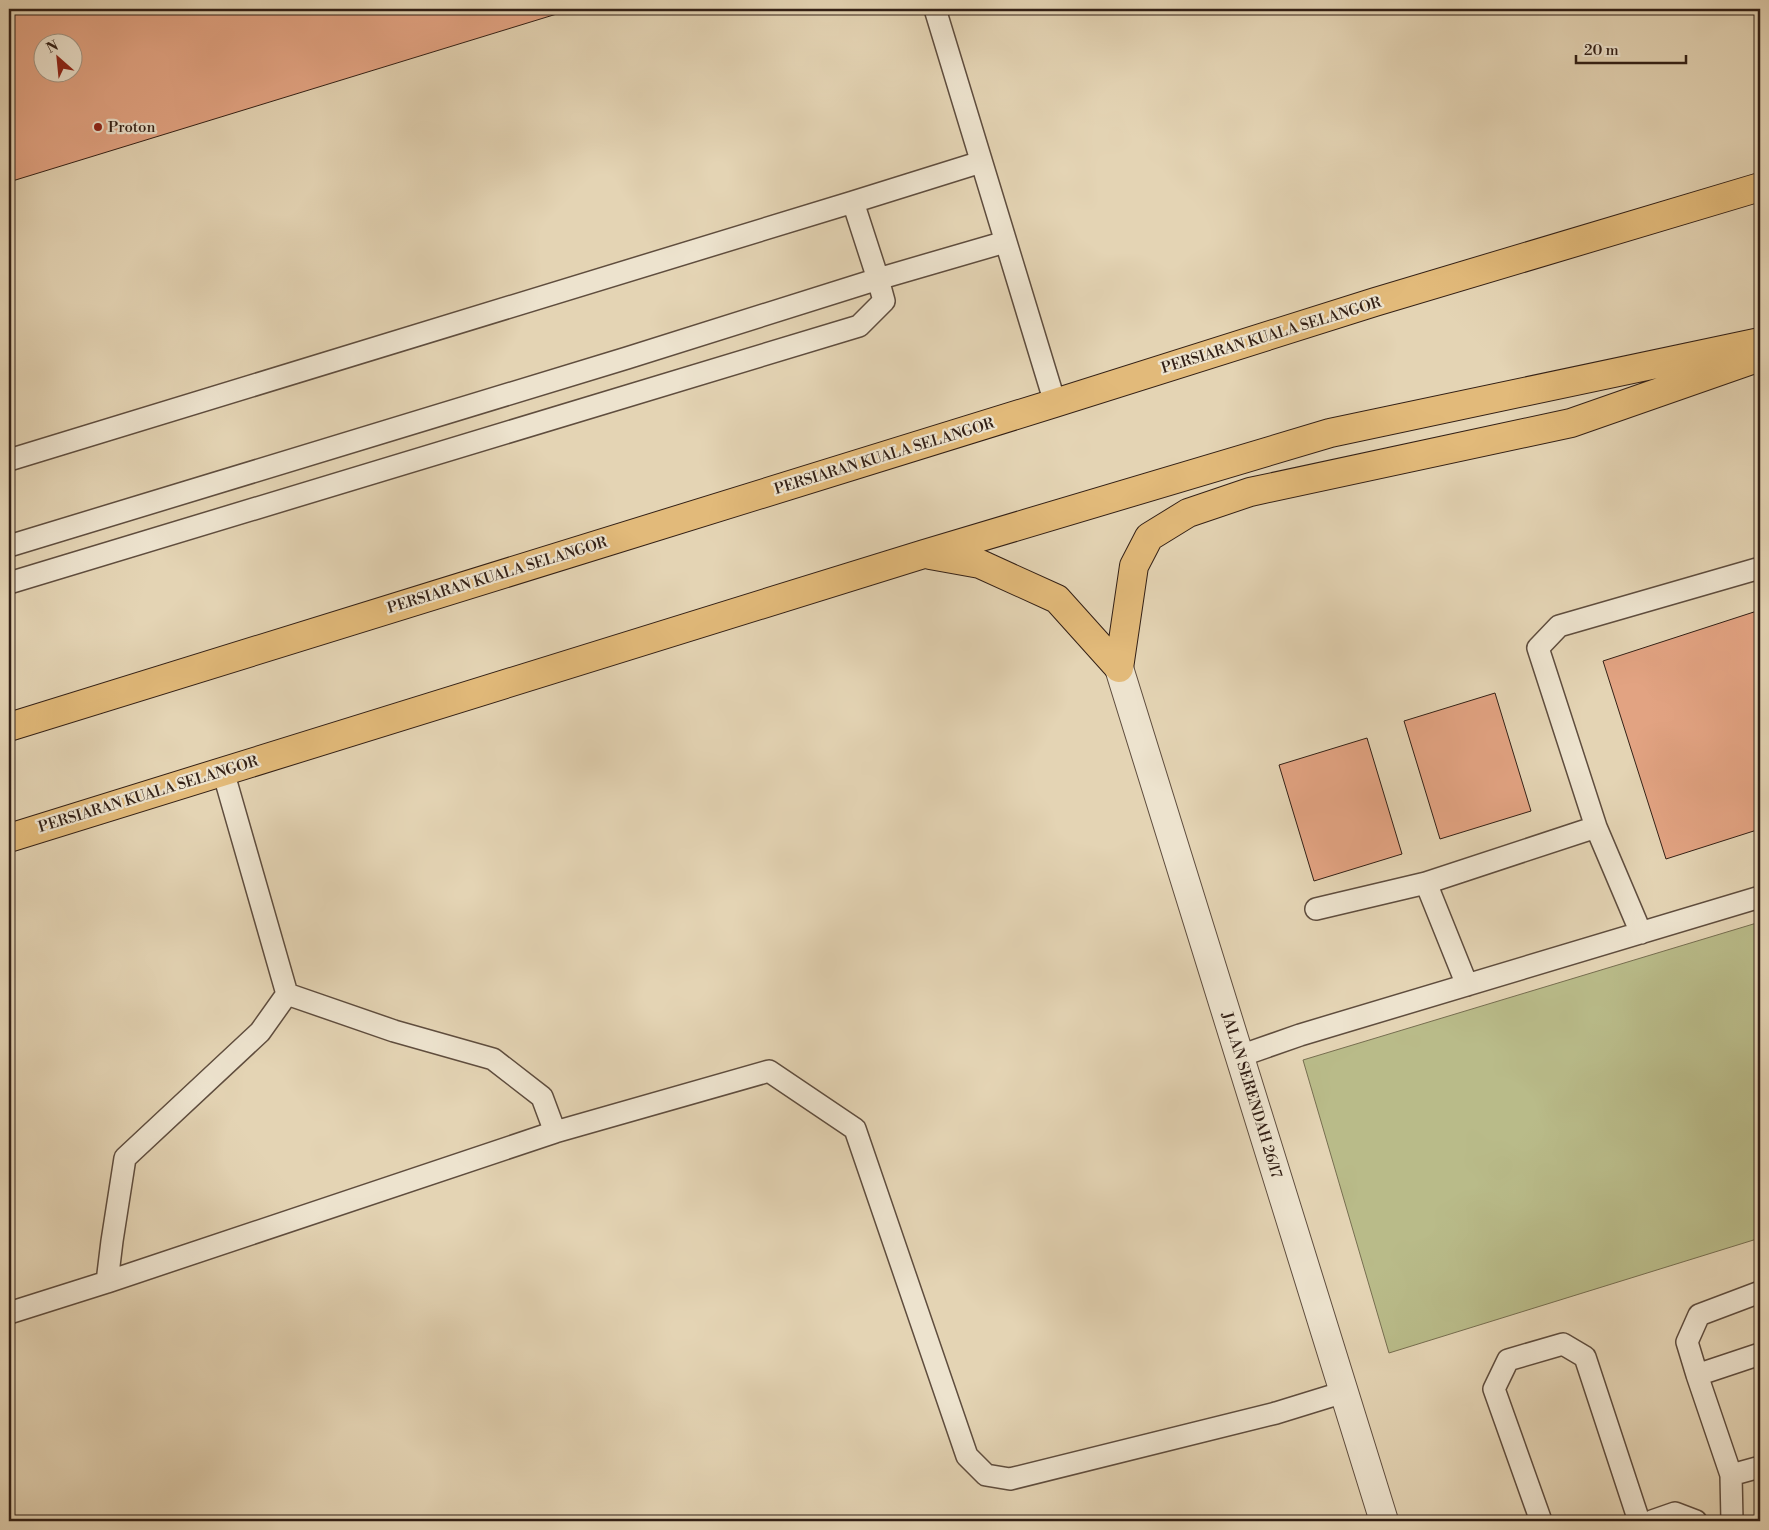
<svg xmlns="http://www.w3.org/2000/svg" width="1769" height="1530" font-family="'Libre Bodoni',serif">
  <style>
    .green { fill: #b9bb89; stroke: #766e50 }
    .building { fill: #e2a382; stroke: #332016; fill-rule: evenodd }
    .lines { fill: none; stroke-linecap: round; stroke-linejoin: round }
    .service-casing { stroke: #5f4d3e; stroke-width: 24 }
    .minor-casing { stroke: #5f4d3e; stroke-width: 30 }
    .primary-casing { stroke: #332016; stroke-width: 30 }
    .service { stroke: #ede3ce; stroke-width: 21 }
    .minor { stroke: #ede3ce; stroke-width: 28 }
    .primary { stroke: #e2ba7a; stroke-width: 28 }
    .poi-dot { fill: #8f2418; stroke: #ede3ce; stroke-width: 2 }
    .labels { text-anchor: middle; stroke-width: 4.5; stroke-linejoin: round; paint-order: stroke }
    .poi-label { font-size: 15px; fill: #332016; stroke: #ede3ce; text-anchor: start }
    .street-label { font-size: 15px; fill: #332016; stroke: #ede3ce }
  </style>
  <rect width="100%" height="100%" fill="#e4d4b4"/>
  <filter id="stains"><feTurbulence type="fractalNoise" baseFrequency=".004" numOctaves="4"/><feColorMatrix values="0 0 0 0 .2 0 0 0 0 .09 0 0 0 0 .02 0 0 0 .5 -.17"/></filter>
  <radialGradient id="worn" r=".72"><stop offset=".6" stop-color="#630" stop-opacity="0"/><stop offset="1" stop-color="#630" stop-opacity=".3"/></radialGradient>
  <path class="green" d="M1760,922V1238L1389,1353L1303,1060Z"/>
  <path class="building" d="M9,9H573L9,182ZM42,42H72V72H42Z
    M1760,610V829L1666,859L1603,661Z
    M1495,693L1531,811L1440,839L1404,721Z
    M1367,738L1402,854L1314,881L1279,765Z"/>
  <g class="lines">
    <g class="service-casing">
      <path id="service" d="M935,9L1055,403
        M853,202L981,162
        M9,460L853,202L878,279L627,358L9,546
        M9,583L859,326L884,301L878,279L1005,242
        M1596,827L1538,648L1559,626L1760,568
        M1316,909L1426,883
        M1467,985L1426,883L1596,827L1641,933
        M287,994L394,1031L493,1059L542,1097L555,1132L769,1071L855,1129L967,1456L986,1475L1010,1479L1276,1413L1344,1392
        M1240,1056L1300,1035L1760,897
        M107,1282L555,1132
        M9,1313L107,1282L112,1241L125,1158L260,1032L287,994L223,771
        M1697,1375L1760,1354
        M1731,1475L1760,1467
        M1541,1521L1494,1389L1508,1360L1563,1344L1585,1357L1639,1521
        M1652,1521L1675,1513L1696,1521
        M1732,1521L1731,1475L1697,1375L1687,1342L1699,1315L1760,1292"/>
    </g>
    <g class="minor-casing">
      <path id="minor" d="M1119,668L1384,1521"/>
    </g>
    <g class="primary-casing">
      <path id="primary" d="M930,555L980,564L1057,599L1119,668
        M1119,668L1134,566L1149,537L1188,513L1250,492L1571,423L1760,357
        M9,727L1055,403L1375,302L1760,187
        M9,838L924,554L1330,433L1760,342"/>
    </g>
    <use href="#service" class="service"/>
    <use href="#minor" class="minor"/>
    <use href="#primary" class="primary"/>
  </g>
  <circle class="poi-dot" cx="98" cy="127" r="5"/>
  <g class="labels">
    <g class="poi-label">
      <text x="108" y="132">Proton</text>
    </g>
    <g class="street-label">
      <text transform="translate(1271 335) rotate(-17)" y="5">PERSIARAN KUALA SELANGOR</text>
      <text transform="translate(884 456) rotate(-17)" y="5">PERSIARAN KUALA SELANGOR</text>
      <text transform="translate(497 575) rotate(-17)" y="5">PERSIARAN KUALA SELANGOR</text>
      <text transform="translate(148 794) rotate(-17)" y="5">PERSIARAN KUALA SELANGOR</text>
      <text transform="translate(1252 1095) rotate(73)" y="5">JALAN SERENDAH 26/17</text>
    </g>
  </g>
  <rect width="1769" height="1530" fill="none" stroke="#e4d4b4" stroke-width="30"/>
  <rect x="10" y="10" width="1749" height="1510" fill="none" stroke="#332016" stroke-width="2.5"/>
  <rect x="15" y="15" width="1739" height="1500" fill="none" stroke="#332016"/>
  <g transform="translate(58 58) rotate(333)"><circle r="24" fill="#ede3ce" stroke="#a39584"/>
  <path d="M0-4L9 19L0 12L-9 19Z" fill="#8f2418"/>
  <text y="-8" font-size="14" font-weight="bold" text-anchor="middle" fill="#332016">N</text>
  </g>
  <path d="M1576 55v8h110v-8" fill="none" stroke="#332016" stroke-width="2.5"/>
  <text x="1584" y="55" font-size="15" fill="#332016" stroke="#ede3ce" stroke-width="4" paint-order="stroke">20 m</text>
  <rect width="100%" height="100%" filter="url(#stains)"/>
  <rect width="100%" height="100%" fill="url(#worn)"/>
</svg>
